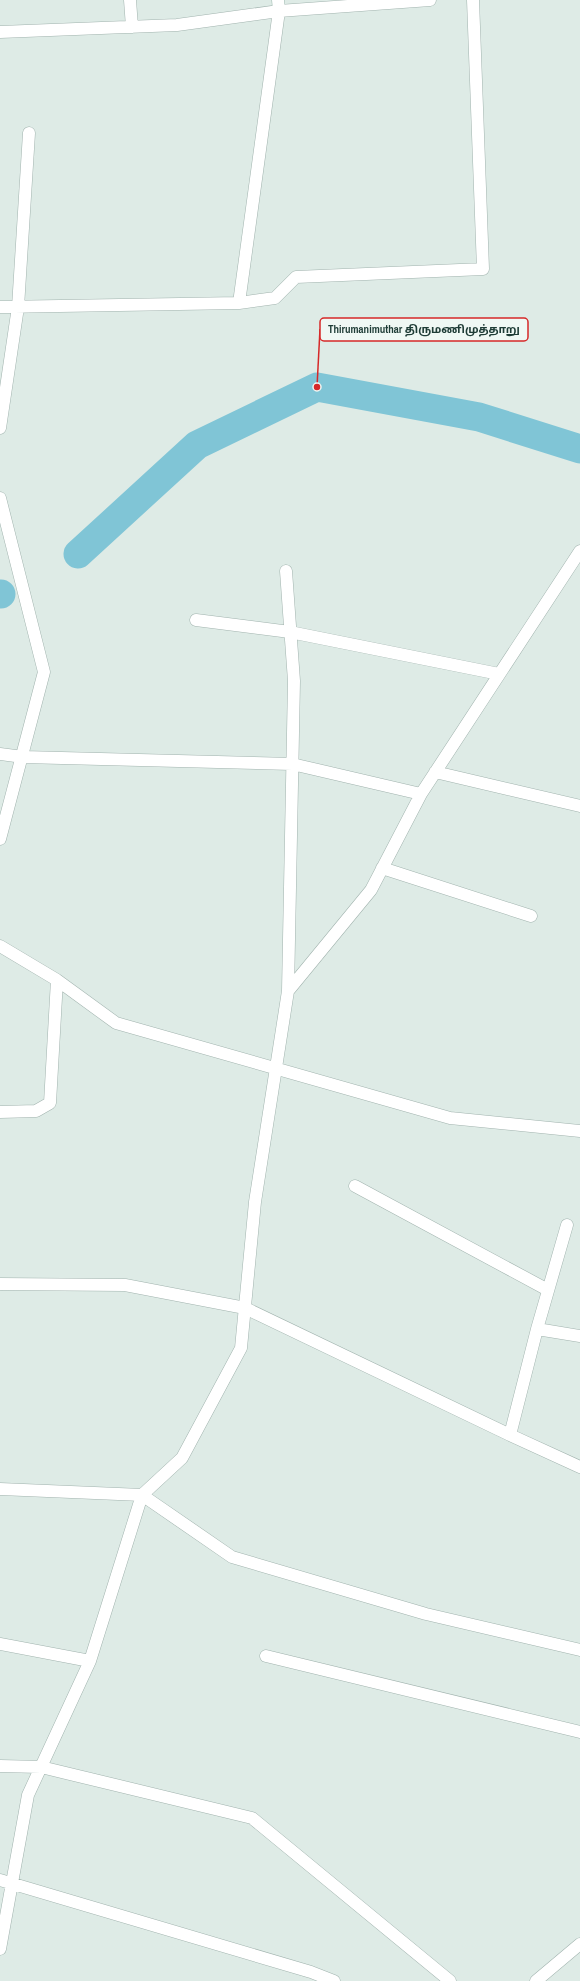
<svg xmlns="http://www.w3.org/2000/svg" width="580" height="1981" font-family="'Archivo Narrow','Noto Sans Tamil',sans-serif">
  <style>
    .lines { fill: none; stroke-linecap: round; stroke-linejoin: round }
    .canal { stroke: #80c5d6; stroke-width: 29 }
    .street-casing { stroke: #a1b3ae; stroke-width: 13 }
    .secondary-casing { stroke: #9cb8af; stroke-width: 13 }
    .street { stroke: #fff; stroke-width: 12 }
    .secondary { stroke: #fff; stroke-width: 12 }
    .leader { fill: none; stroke: #d62828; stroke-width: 1.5 }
    .callout-dot { fill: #d62828; stroke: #eff8f4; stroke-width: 1.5 }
    .callout { fill: #eff8f4; stroke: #d62828; stroke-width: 1.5 }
    .callout-label { font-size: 11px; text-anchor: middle; font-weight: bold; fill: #1e3c36 }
  </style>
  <rect width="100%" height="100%" fill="#deebe6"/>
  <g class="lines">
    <path class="canal" d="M78,554L197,445L317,387L479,417L580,449
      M0,594H1"/>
    <g class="street-casing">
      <path id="street" d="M130,0L132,27
        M0,32L177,25L279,11L430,0
        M239,303L279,11
        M0,307L239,303L275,298L296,277L483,269L473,0
        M0,428L18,307L29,133
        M0,498L44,672L0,839
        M196,620L290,632L499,674
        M0,754L23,757L292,764L421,794
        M435,772L580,806
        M382,868L531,916
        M0,946L57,980L116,1023L450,1118L580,1131
        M288,991L371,890L421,794L580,551
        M0,1112L36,1111L50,1103L57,980
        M355,1186L548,1290
        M0,1284L125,1285L245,1308L510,1435L580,1467
        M537,1329L580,1336
        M510,1435L537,1329L567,1225
        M0,1489L142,1495L232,1557L426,1614L580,1650
        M0,1644L90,1661
        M266,1656L580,1732
        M0,1766L41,1767L252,1818L450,1981
        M0,1880L311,1972L334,1981
        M0,1949L28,1795L90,1661L142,1495L182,1458L241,1348L255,1202L288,991L294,681L286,571
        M536,1981L580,1944"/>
    </g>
    <g class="secondary-casing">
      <path id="secondary" d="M278,0L279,11"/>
    </g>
    <use href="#street" class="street"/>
    <use href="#secondary" class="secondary"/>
  </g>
  <path class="leader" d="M317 387L320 329"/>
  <circle class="callout-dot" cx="317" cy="387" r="4"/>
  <rect class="callout" x="320" y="318" width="208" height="23" rx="4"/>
  <g class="callout-label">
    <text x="424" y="333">Thirumanimuthar திருமணிமுத்தாறு</text>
  </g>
</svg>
